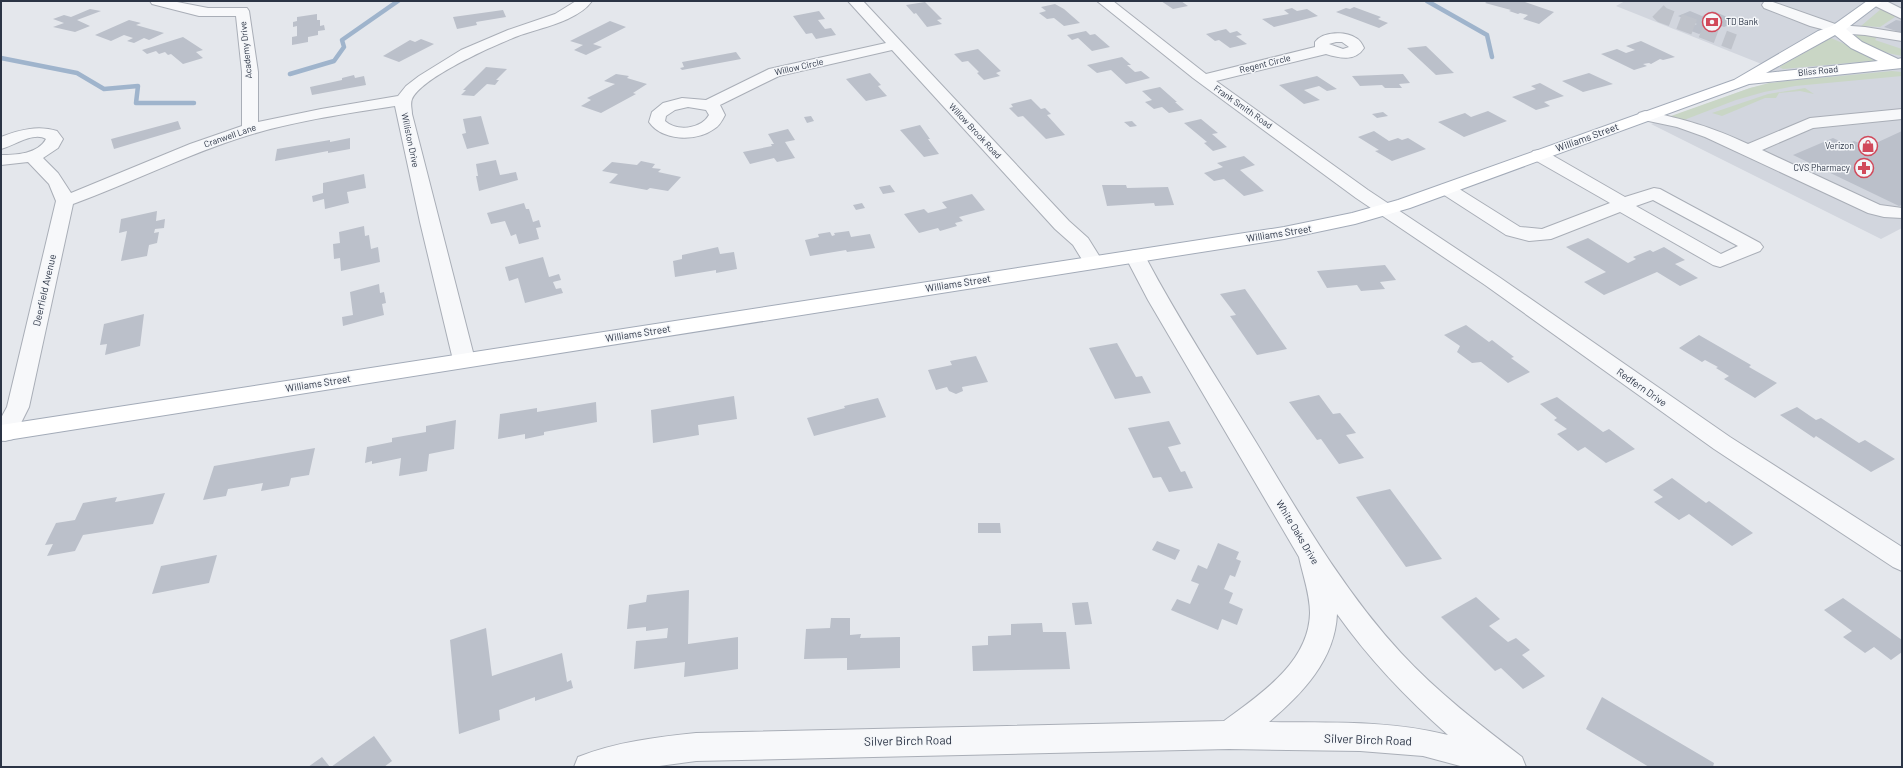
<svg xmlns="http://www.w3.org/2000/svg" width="1903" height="768" font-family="Barlow,sans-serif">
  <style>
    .built { fill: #d2d6de }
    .green { fill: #c9d6c5 }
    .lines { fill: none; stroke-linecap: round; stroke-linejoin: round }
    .stream { stroke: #9fb4cc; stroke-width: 4.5 }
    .building { fill: #bbc0ca }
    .minor-tunnel { stroke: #bfc3cb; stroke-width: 16; stroke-dasharray: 16 8; stroke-linecap: butt }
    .minor-casing { stroke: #a9aeb7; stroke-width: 2 }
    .major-casing { stroke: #a3abb8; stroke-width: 2 }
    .minor { fill: #f7f8fa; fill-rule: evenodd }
    .major { fill: #fff; fill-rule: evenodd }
    .labels { text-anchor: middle; stroke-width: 3; stroke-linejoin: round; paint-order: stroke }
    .far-poi-label { font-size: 9px; fill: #2b3445; stroke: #f4f6f9; text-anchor: end }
    .far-street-label { font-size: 9px; fill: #2b3445; stroke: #f4f6f9 }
    .street-label { font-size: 10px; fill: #2b3445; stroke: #f4f6f9 }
    .near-street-label { font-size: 12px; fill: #2b3445; stroke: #f4f6f9 }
  </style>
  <rect width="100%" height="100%" fill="#e4e7ec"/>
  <path class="built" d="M1625,1H1902V228L1881,239L1651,124L1750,88L1788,80L1759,63L1616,6Z"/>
  <path class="green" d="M1881,9L1895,15V17L1880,27L1861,26Z
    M1857,33L1878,36L1875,40L1902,49V56C1886,53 1868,49 1856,37Z
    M1831,38L1881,60L1783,69L1779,67Z
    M1892,71L1902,72V76L1795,86L1764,92L1736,100L1684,120L1671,116L1750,88L1769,83Z
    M1805,88L1814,94L1800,91L1779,93L1776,98H1765L1722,116L1712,113L1768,94Z"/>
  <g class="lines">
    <path class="stream" d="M1427,1L1487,35L1492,57
      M1,58L77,73L104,89L138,86L136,103H194
      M290,74L334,61L344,47L342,40L398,1"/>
  </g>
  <path class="building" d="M1161,1H1181L1188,6L1173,9Z
    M1488,1L1525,2L1554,12L1539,24L1523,19L1528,15L1520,13L1518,14L1509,11L1511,10L1485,3Z
    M925,2L942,19L937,20L942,24L927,27L916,13L914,14L906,5Z
    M1055,4L1064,9L1080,23L1064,26L1054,18L1047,19L1039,13L1046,11L1041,7Z
    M1354,7L1381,17L1378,19L1388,23L1379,28L1336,12L1346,8L1350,9Z
    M1292,8L1297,11L1307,9L1318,16L1274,27L1262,19L1289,14L1284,10Z
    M90,9L101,11L77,20L90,26L75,32L53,27L64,23L53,19L64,15L71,17Z
    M503,10L506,17L476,22L477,25L457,29L453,17Z
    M819,11L825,19L818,20L825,29L831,28L836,35L816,39L812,33L806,34L793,16Z
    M1690,11L1702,16L1713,11L1734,20L1728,21L1733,23L1724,27L1719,25L1717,26L1720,27L1699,34L1686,29L1697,24L1678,16Z
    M317,14V20H320V26L324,25L325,30L318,31V35L308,37V42L292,45V37L297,36V26L293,27V22L297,21V17Z
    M129,20L141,23L136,25L164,33L149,40L144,38L134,43L127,41L133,38L124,35L111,41L95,35Z
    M1896,20L1902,21V33L1884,27Z
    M610,21L626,27L593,44L602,47L586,55L574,50L583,45L570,41Z
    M1226,29L1230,33L1237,31L1242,35L1236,36L1247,44L1230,48L1219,40L1215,41L1206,34Z
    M1086,31L1090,35L1095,34L1110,47L1092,51L1078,38L1072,40L1067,35Z
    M183,37L203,50L196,52L203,58L183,64L171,54L168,55L165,52L159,54L156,51L147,54L142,50Z
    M421,39L434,44L399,62L383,56L410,40L415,42Z
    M1641,41L1675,57L1663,60L1660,59L1651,64L1649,63L1643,64L1647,66L1634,70L1601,54L1617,49L1626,53L1635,50L1626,46Z
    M1426,46L1454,73L1436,75L1407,48Z
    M978,49L1001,71L996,73L1000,76L984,80L977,73L979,72L968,61L962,62L954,54Z
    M736,52L741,59L682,70L680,68L684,67L682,62Z
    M1122,57L1131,65H1127L1135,72L1141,71L1150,78L1126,84L1111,70L1097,73L1087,65Z
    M486,67L507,69L496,80H499L495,85L487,84L474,96L461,95L466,90H463Z
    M870,73L881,85L878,86L887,96L866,101L846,79Z
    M1589,73L1613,84L1583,92L1562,81Z
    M616,74L629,76L627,78L647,84L633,93L636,94L601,113L581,106L591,100L587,98L615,84L604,81Z
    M1403,74L1410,83L1399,84L1402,88H1385L1382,85L1360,86L1352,76Z
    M354,75L355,78L364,76L366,85L312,95L310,87L342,80V78Z
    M1317,76L1337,89L1327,91L1319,86L1304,90L1320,100L1304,104L1279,85Z
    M1540,83L1564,96L1544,102L1550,106L1536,110L1512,97L1536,89L1531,86Z
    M1160,87L1177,102H1175L1184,110L1169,113L1162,107L1154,109L1145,102L1152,100L1142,91Z
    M1031,99L1041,109L1045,108L1051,114L1047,115L1065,135L1046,139L1023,116L1018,117L1009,108L1013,107L1011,104Z
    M1488,111L1507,121L1464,137L1438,122L1465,113L1471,117Z
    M1383,112L1388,116L1377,118L1372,114Z
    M481,116L489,144L467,149L462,134L466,133L463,119Z
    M811,116L814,121L807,123L804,117Z
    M1201,119L1218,133L1212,134L1227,147L1213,151L1204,143L1207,142L1184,123Z
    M178,121L181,129L114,149L111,139Z
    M1132,121L1137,126L1130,127L1124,122Z
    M920,125L930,139H928L939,154L924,157L900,130Z
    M788,129L795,140L785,142L795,158L777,162L774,158L750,164L743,152L772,146L771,144H774L768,134Z
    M1374,131L1389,141L1398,138L1402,140L1408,138L1426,149L1392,161L1375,151L1379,150L1358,137Z
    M1902,131V205L1899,206L1793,155L1833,138L1846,144L1854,141L1859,143L1867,139L1876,143Z
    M350,138V149L328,153V151L275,161L277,149L330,140V142Z
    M1244,156L1255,165L1240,170L1264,191L1244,196L1224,179L1214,181L1204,173L1223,167L1217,163Z
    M496,160L500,175L516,172L518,180L479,191L476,176H478L476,164Z
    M641,161L655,164L652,168L661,169L658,172L681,177L668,191L650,188L647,190L609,183L618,174L602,171L612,162L637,165Z
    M364,174L366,188L347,192L349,203L325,209L324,199L313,202L312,196L323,193V183Z
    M890,185L895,192L883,194L879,187Z
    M1102,185H1126L1127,188L1168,187L1174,205L1155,206L1154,203L1107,206Z
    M972,194L985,210L959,217L963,221L955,223L957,226L940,231L938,228L919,233L904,214L924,209L928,213L947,208L942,202Z
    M524,203L526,209H529L533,222L539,220L541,227L536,228L539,239L519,244L516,234L511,236L505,221L491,224L487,213Z
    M862,203L865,208L856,210L853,205Z
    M157,211L156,221L165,219L164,228L155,229L154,233L159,232L157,243L149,245L147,256L121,261L127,231L119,233L121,219Z
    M364,226L365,236L369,235L371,249L378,247L380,262L341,271L340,258L334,259L333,244L340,243L339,232Z
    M849,231L851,237L870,234L875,248L847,252L846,250L810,256L805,240L819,237L818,234L830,232L832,236L835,235L834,233Z
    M1588,238L1628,263L1636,259L1633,257L1650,250L1653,252L1664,247L1685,260L1675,264L1698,278L1680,286L1657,272L1604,295L1584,282L1606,272L1566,247Z
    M718,247L720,254L734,252L737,269L716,273V270L675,277L673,261L682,259V255Z
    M543,257L549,277L559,274L561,280L553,282L556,289L561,288L563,293L525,303L518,278L509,281L505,267Z
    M1385,265L1396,280L1380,282L1385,289L1361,291L1357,285L1327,288L1317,271Z
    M379,284L380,293L384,292L386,303L382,304L384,315L343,326L342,317L353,315L350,292Z
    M1245,289L1287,349L1257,355L1230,316L1236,315L1220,294Z
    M144,314L140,346L105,355L107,344L100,345L104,324Z
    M1466,325L1489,342L1492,340L1514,357L1511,358L1530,372L1508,383L1481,362L1472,363L1457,352L1460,346L1444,335Z
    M1699,335L1751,365L1749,367L1777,383L1755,398L1724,379L1729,376L1716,368L1718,367L1705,360L1702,362L1679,348Z
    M1117,343L1136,377L1142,376L1151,393L1115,399L1089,348Z
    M976,356L988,382L962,387L963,391L956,394L949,391L947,387L936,390L928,370L952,365L950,361Z
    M1319,395L1333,414L1340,413L1356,433L1346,435L1364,458L1339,464L1321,439L1317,440L1289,402Z
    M734,396L737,419L698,425L699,435L653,443L651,410Z
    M1557,397L1603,432L1609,429L1635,449L1606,463L1585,447L1578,451L1557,434L1567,429L1554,420L1557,418L1540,404Z
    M878,398L886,417L814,436L807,418L845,408L844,406Z
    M596,402L597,422L544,432V435L525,439V434L498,439L500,414L537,408V412Z
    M1797,407L1816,420L1821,418L1859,443L1865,440L1895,459L1871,472L1816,436L1814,438L1780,415Z
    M456,420L454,449L429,454L427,471L399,476L401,458L372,464V461L365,463L367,447L392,442V438L426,432V426Z
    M1169,421L1181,444L1168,447L1181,472L1185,471L1193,488L1169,492L1161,477L1153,478L1128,428Z
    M315,448L309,475L291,478L289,486L261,491L263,483L228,489L226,496L203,500L214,466Z
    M1672,478L1706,503L1709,501L1753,533L1732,546L1689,514L1679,520L1654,502L1663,497L1653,490Z
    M1390,489L1442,559L1406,567L1356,497Z
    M165,493L153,524L83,535L75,551L47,556L53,544L45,545L56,523L75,520L83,503L117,497L115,502Z
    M978,523H1000L1001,533H978Z
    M1157,541L1180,550L1175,560L1152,550Z
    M1218,543L1239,552L1236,559L1241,561L1235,577L1230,575L1224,589L1233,593L1229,603L1243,609L1237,625L1222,619L1218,630L1171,610L1177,599L1190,604L1199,584L1191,581L1198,565L1207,569Z
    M217,555L209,583L152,594L161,566Z
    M689,590L688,644L738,637V669L684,677L685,662L634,669L636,641L667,638L668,628L646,631V627L627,629L629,605L646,602L647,595Z
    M1476,597L1500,619L1489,626L1508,642L1516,638L1530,650L1522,655L1545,676L1523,689L1501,668L1495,671L1441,617Z
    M1843,598L1902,640V652L1891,660L1874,647L1865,653L1843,637L1852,631L1824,610Z
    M1088,602L1092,624L1075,625L1072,603Z
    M831,618H850V635L861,634L860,638L900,637V668L847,670V658L804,659L806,629L830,628Z
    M1042,623L1043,632H1066L1070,669L973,671L972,646L988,645V636L1011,635V624Z
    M486,628L492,676L562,653L567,682L571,680L573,688L535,701V697L499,710L500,720L459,734L450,640Z
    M1602,697L1714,763L1713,767H1649L1586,729Z
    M374,736L392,761L384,767H331Z
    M322,757L330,767H308Z"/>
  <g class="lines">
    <path class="minor-tunnel" d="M1658,11L1662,15L1734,42"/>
    <g class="minor-casing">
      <path id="minor" d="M150,1H172L208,8H247L249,11L258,72V122L321,109L398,96L406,86L419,76L461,50L508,30L555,14L576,1H592C578,21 540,28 518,36C495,45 422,77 412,99C410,104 412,109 412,114L475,360L472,365L464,367L456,365L453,360L420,222L395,106C345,114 294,121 246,136C187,154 131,183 73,204L29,407L13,439L5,441L1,440V418L7,407L56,201L49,184L28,162L1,165V155C16,155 38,154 46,139C34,131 13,146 1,149V137C19,130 38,125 57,131L63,139L58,148L43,158L58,173L71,193L190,144L242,126V72L236,16H199L152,4Z
        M848,1H863L1069,221L1088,238L1103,262L1100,266L1093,268L1086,266L1073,245L1055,229L892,50L779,76L720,105L725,115C722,121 719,126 714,129C696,142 662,141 649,122L652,112L663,103L682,98L706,100L769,69L886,43ZM688,107L706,110L709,115C701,129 677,132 665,121L666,116L675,110Z
        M1097,1H1113L1206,74L1315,47V42C1323,31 1346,31 1356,38C1360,40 1362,44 1364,48C1355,62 1339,58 1326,54L1216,81L1368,190L1499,277L1730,437L1902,547V571L1893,567L1714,449L1485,285L1356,198L1193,78ZM1336,42H1342L1349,47L1343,49L1329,44Z
        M1770,1L1838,25L1865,27L1902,33V41L1865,35L1837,33L1810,26L1764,8L1762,5L1764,2Z
        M1869,1H1886L1902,9V19L1871,4Z
        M1902,109V119L1813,128L1762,150L1880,205L1902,208V218L1884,217L1868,213L1705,137L1677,127L1639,119L1637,116L1639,113L1645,111C1684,119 1712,127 1748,144L1810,118Z
        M1539,150L1545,151L1625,197L1654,188L1660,189L1760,243L1763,247L1760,251L1720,267L1713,265L1620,212L1551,239L1529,241L1506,235L1441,193L1438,189L1441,185L1447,184L1453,185L1520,227L1542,229L1610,203L1533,159L1530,155L1533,151ZM1653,200L1738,246L1721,254L1636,206Z
        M1135,250L1142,252L1145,256C1178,319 1217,378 1254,439C1299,513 1342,589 1401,653C1437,692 1480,725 1522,757L1526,767H1464L1423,756L1360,751L1229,749L696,761L652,767H574L578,757C615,742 657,737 696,733L1224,721C1259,695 1309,663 1310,613C1310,594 1303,576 1299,557L1148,300L1125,256L1128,252ZM1337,614C1369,659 1406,698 1448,735C1390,720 1328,723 1269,722C1302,694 1335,660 1337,614Z"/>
    </g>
    <g class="major-casing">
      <path id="major" d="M1867,1H1883L1846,29L1862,42L1898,59L1902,58V68L1749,84L1410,208L1355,224L1284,239L1,441V425L1284,227L1352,213L1398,200L1734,80L1818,31L1832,26ZM1835,35L1851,48L1878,61L1766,73Z"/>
    </g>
    <use href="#minor" class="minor"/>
    <use href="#major" class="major"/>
  </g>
  <defs>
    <g id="bank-ring" transform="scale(1)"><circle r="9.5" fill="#f4f6f9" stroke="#d1495b" stroke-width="1.5"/><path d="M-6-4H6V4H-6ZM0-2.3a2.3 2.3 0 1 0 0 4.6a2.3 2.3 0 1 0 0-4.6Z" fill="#d1495b"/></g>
    <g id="shop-ring" transform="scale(1)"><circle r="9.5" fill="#f4f6f9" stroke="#d1495b" stroke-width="1.5"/><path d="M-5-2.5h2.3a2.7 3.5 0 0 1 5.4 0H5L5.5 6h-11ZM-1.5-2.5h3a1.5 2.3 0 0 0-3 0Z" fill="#d1495b"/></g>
    <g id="pharmacy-ring" transform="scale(1)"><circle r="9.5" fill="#f4f6f9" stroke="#d1495b" stroke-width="1.5"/><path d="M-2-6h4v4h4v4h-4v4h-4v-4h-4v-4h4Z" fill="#d1495b"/></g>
  </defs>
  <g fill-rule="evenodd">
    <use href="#bank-ring" x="1712" y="22"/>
    <use href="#shop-ring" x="1868" y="146"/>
    <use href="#pharmacy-ring" x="1864" y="168"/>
  </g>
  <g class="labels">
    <g class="far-poi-label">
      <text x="1726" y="25" text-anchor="start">TD Bank</text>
      <text x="1854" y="149">Verizon</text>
      <text x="1850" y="171">CVS Pharmacy</text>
    </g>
    <g class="far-street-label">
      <text transform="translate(246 50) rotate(-96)" y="3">Academy Drive</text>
      <text transform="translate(1265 64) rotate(-14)" y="3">Regent Circle</text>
      <text transform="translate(799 67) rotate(-13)" y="3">Willow Circle</text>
      <text transform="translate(1818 71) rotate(-6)" y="3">Bliss Road</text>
      <text transform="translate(1243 107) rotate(35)" y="3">Frank Smith Road</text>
      <text transform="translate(975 131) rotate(47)" y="3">Willow Brook Road</text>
      <text transform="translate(230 136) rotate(-19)" y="3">Cranwell Lane</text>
      <text transform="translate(410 140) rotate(78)" y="3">Williston Drive</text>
    </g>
    <g class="street-label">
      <text transform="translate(1587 137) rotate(-20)" y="4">Williams Street</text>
      <text transform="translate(1279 233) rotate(-9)" y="4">Williams Street</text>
      <text transform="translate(958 283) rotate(-9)" y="4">Williams Street</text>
      <text transform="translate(44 290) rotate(-77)" y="4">Deerfield Avenue</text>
      <text transform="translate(638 333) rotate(-9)" y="4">Williams Street</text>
      <text transform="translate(318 383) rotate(-9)" y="4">Williams Street</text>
      <text transform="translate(1642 387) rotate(35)" y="4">Redfern Drive</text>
      <text transform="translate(1298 532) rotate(59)" y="4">White Oaks Drive</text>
    </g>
    <g class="near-street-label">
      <text transform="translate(1368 740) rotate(2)" y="4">Silver Birch Road</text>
      <text transform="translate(908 741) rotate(-1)" y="4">Silver Birch Road</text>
    </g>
  </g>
  <rect width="1903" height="768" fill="none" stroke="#2b3445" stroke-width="4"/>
</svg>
